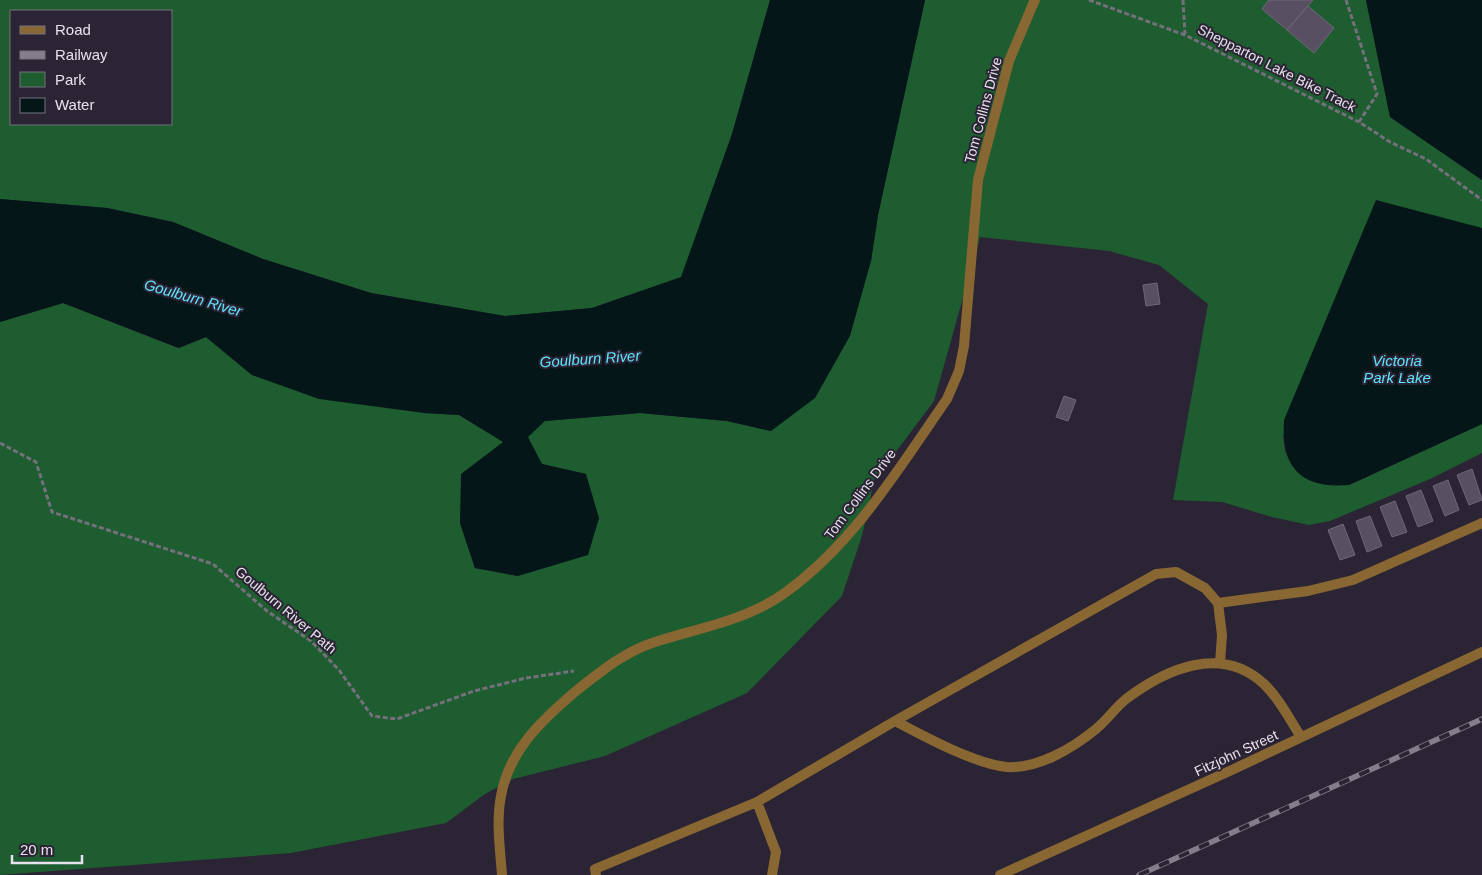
<svg xmlns="http://www.w3.org/2000/svg" width="1482" height="875" font-family="Helvetica,sans-serif">
  <style>
    .green { fill: #1e5d30; fill-rule: evenodd }
    .water { fill: #051619 }
    .building { fill: #585062; stroke: #6f677a }
    .lines { fill: none; stroke-linecap: round; stroke-linejoin: round }
    .path { stroke: #76707e; stroke-width: 3; stroke-dasharray: 5 2.5; stroke-linecap: butt }
    .service { stroke: #896733; stroke-width: 10 }
    .minor { stroke: #896733; stroke-width: 10 }
    .rail-casing { stroke: #847e8c; stroke-width: 5.5 }
    .rail { stroke: #2b2434; stroke-width: 4; stroke-dasharray: 11; stroke-linecap: butt }
    .labels { text-anchor: middle; stroke-width: 4; stroke-linejoin: round; paint-order: stroke }
    .street-label { font-size: 14px; fill: #e7e2ed; stroke: #2b2434 }
    .water-label { font-size: 15px; font-style: italic; fill: #5de4fe; stroke: #2b2434 }
  </style>
  <rect width="100%" height="100%" fill="#2b2434"/>
  <path class="green" d="M0,0H770L732,134L682,277L592,308L505,316L371,293L263,259L173,222L107,208L0,199ZM11,11H171V124H11Z
    M925,0H1366L1390,117L1482,180V228L1472,226L1283,436L1285,451L1292,466L1349,485L1482,424V453L1430,479L1330,521L1309,525L1272,517L1222,502L1173,500L1208,304L1159,265L1109,251L980,237L934,401L874,481L862,536L842,596L747,693L605,756L513,779L485,794L446,823L291,853L0,875V322L63,303L178,348L206,337L252,375L424,413L459,415L504,442L460,523L475,568L518,576L586,474L542,464L527,437L544,421L640,413L727,421L771,431L871,261L878,215Z"/>
  <path class="water" d="M770,0H925L878,215L871,261L850,336L815,398L771,431L727,421L640,413L545,421L528,437L542,464L586,474L599,518L588,555L518,576L475,568L460,523L461,474L503,442L459,415L424,413L319,399L252,375L206,337L179,348L63,303L0,322V199L107,208L173,222L263,259L371,293L505,316L592,308L681,277L732,134Z
    M1366,0H1482V180L1390,117Z
    M1376,200L1482,228V424L1349,485C1301,489 1281,468 1284,420Z"/>
  <path class="building" d="M1269,0H1313L1287,30L1262,9Z
    M1308,6L1334,28L1314,53L1287,30Z
    M1157,283L1160,304L1146,306L1143,285Z
    M1064,396L1076,400L1068,421L1056,417Z
    M1472,469L1482,500L1469,505L1457,475Z
    M1448,480L1459,510L1445,516L1433,486Z
    M1421,490L1433,521L1418,527L1406,496Z
    M1395,501L1407,532L1392,537L1380,507Z
    M1370,516L1382,546L1367,552L1356,521Z
    M1343,524L1355,555L1340,560L1328,530Z"/>
  <g class="lines">
    <path class="path" d="M1089,0L1185,35L1359,122
      M1183,0L1185,34
      M1346,0L1377,94L1359,122L1390,142L1426,159L1482,200
      M0,443L36,462L52,512L213,564L267,611L311,641L339,670L372,716L397,719L474,691L526,678L574,671"/>
    <path class="service" d="M1218,603L1222,635L1220,663
      M895,721C923,736 975,764 1007,767C1038,769 1073,748 1096,729C1107,720 1115,708 1126,699C1166,669 1221,644 1264,684C1279,698 1290,720 1301,737
      M757,802L776,852L772,875
      M502,875C500,849 496,821 501,796C509,750 542,720 576,691C600,672 623,653 652,643C697,628 747,621 786,592C854,543 899,468 947,399L959,371L964,346L978,180L1009,61L1033,4
      M596,875L595,869L757,802L895,721L1156,574L1176,572L1205,588L1218,603L1308,591L1353,580L1482,523
      M1000,875L1234,769L1482,652"/>
    <path class="minor" d="M1033,4L1035,0"/>
    <g class="rail-casing">
      <path id="rail" d="M1139,875L1482,719"/>
    </g>
    <use href="#rail" class="rail"/>
  </g>
  <g class="labels">
    <g class="street-label">
      <text transform="translate(1277 68) rotate(27)" y="5">Shepparton Lake Bike Track</text>
      <text transform="translate(983 110) rotate(-75)" y="5">Tom Collins Drive</text>
      <text transform="translate(860 494) rotate(-53)" y="5">Tom Collins Drive</text>
      <text transform="translate(286 610) rotate(40)" y="5">Goulburn River Path</text>
      <text transform="translate(1236 753) rotate(-25)" y="5">Fitzjohn Street</text>
    </g>
    <g class="water-label">
      <text transform="translate(193 298) rotate(16)" y="5">Goulburn River</text>
      <text transform="translate(590 359) rotate(-4)" y="5">Goulburn River</text>
      <text x="1397" y="366">Victoria<tspan x="1397" dy="17">Park Lake</tspan></text>
    </g>
  </g>
  <rect x="10" y="10" width="162" height="115" fill="#2b2434" stroke="#76707e"/>
  <rect x="20" y="26" width="25" height="8" fill="#896733" stroke="#76707e"/>
  <text x="55" y="35" font-size="15" fill="#e7e2ed">Road</text>
  <rect x="20" y="51" width="25" height="8" fill="#847e8c" stroke="#76707e"/>
  <text x="55" y="60" font-size="15" fill="#e7e2ed">Railway</text>
  <rect x="20" y="72" width="25" height="15" fill="#1e5d30" stroke="#76707e"/>
  <text x="55" y="85" font-size="15" fill="#e7e2ed">Park</text>
  <rect x="20" y="98" width="25" height="15" fill="#051619" stroke="#76707e"/>
  <text x="55" y="110" font-size="15" fill="#e7e2ed">Water</text>
  <path d="M12 855v8h70v-8" fill="none" stroke="#e7e2ed" stroke-width="2.5"/>
  <text x="20" y="855" font-size="15" fill="#e7e2ed" stroke="#2b2434" stroke-width="4" paint-order="stroke">20 m</text>
</svg>
